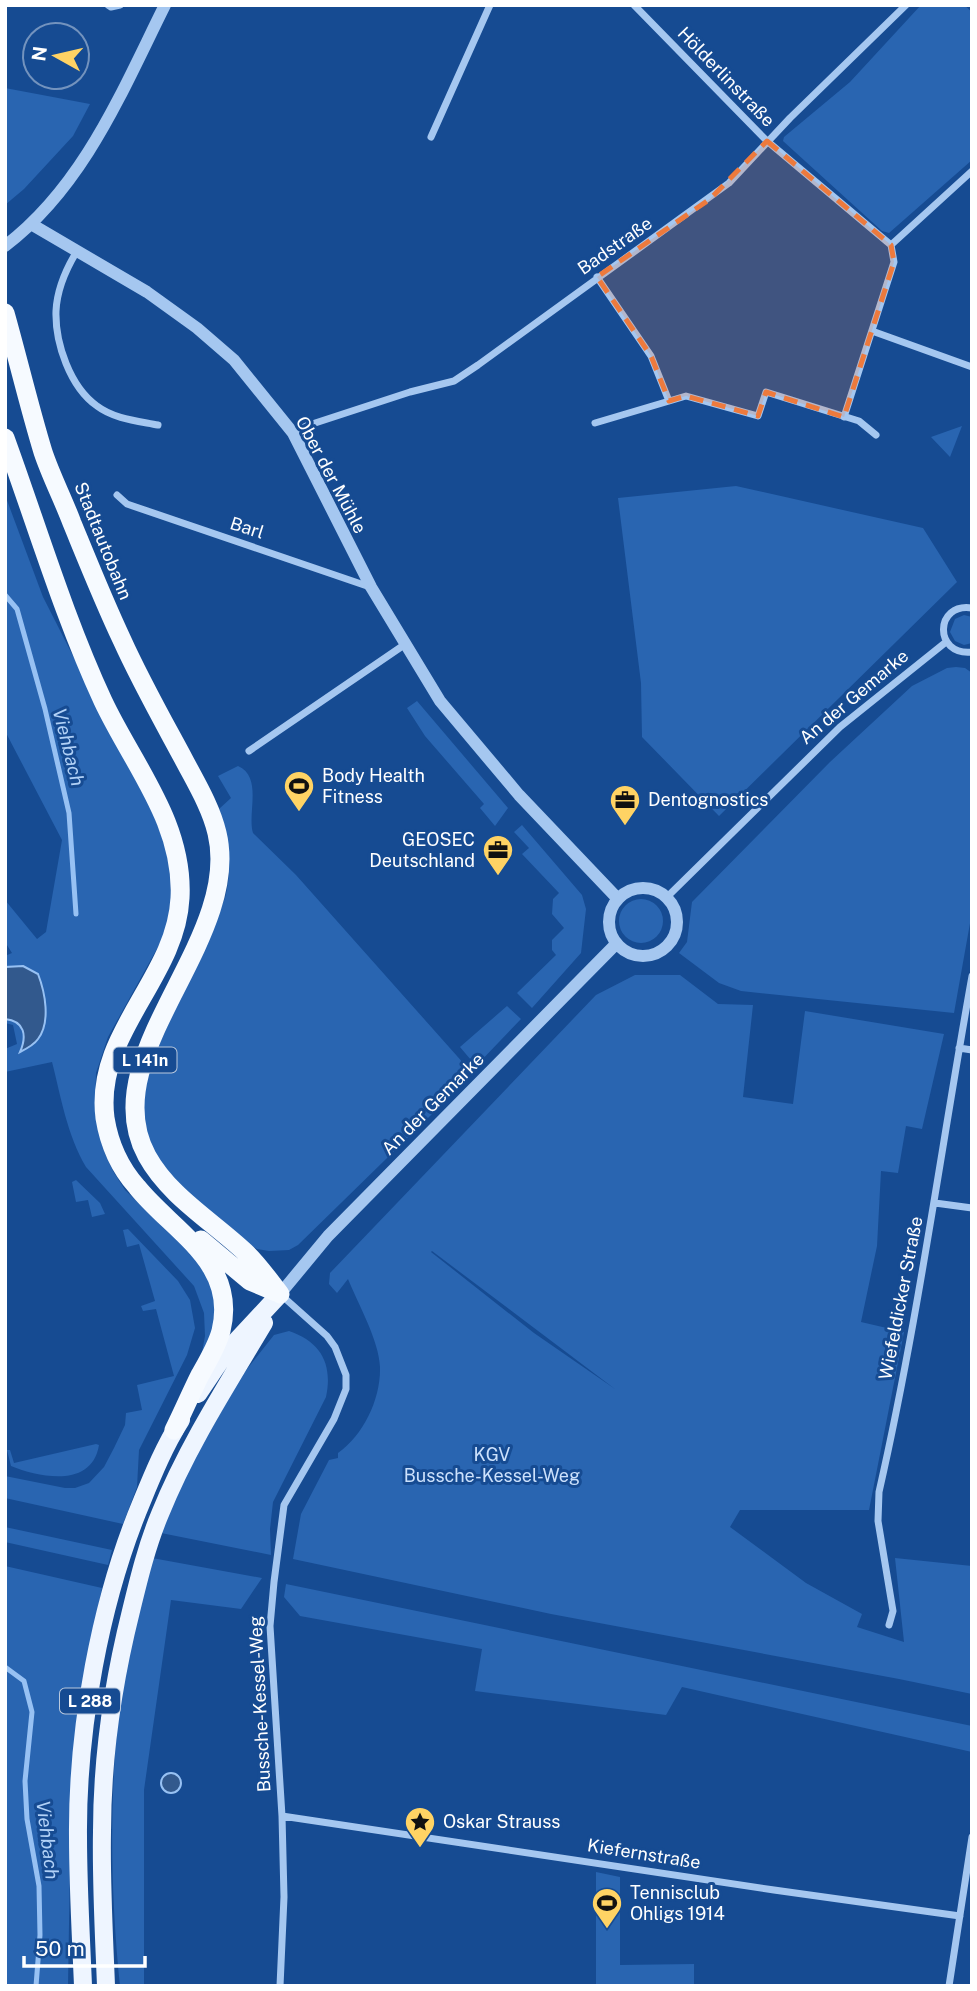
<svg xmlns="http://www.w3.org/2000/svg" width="977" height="1991" font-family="'Public Sans',sans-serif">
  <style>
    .green { fill: #2965b1; fill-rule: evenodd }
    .water { fill: #32598d; stroke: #97c1f3; stroke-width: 2 }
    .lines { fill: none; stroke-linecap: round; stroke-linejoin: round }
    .stream { stroke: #97c1f3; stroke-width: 5 }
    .minor { stroke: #a5c7f0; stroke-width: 7 }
    .tertiary { stroke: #a5c7f0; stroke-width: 12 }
    .primary { stroke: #eef5ff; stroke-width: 18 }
    .trunk { stroke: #f6faff; stroke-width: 19 }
    .marked { fill: #ed7a3d; fill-opacity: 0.2; stroke: #ed7a3d; stroke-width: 5; stroke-dasharray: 14 9; stroke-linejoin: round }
    .labels { text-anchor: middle; stroke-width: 6; stroke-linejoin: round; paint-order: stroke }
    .shield { fill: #164b92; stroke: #b9c9de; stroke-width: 2 }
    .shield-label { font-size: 16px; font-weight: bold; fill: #fff }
    .street-label { font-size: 18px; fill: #fff; stroke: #164b92 }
    .poi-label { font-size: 18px; fill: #fff; stroke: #164b92; text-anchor: start }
    .park-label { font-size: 18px; fill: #cce1fc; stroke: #164b92 }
    .water-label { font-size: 19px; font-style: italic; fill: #b1d1f7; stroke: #164b92 }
  </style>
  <rect width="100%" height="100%" fill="#164b92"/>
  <path class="green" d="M921,5H964L972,12V160L889,233L882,231L783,141L784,137L850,82Z
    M5,88L90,104L73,136L24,189L5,205Z
    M962,426L950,457L931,437Z
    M736,486L923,528L957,582L719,816L642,737L641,683L618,498Z
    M5,495L43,597L153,813L170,859L171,905L164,936L108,1037L96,1073L95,1113L103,1149L113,1171L125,1190L202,1264L215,1297V1326L201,1358L205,1336L204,1313L194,1286L86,1167C67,1135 61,1097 52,1062L5,1072V1049L17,1044L13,1025L5,1023V1019C24,1021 26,1035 21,1051L42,1032L45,996L11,966L5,967V956L12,953L5,942V900L37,939L46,932L62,840L5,731Z
    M964,615L972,617V643L964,645L955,641L950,632L955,619Z
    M956,667L965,668L972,673V912L954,1013L741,991L719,983L679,953L687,942L692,902L830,762L912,686L947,668Z
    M417,701L508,808L495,826L480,808L484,804L425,736L407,708Z
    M238,766C263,777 247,814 253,833L296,875L473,1074L298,1245L289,1250L269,1251L257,1249L243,1240L187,1193L158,1159L148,1138L142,1101L151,1063L225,898C233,866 228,841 219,809L231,798L218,776Z
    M522,825L582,895L586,909L581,953L532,1008L517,993L556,955L552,950V940L564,928L552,914L553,899L559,893L522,854L529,848L514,832Z
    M619 921a22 22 0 1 1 44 0a22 22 0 1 1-44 0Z
    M635,975H680L718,1004L753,1005L743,1097L793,1104L805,1011L944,1034L922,1129L906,1126L898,1173L881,1171L877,1246L861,1322L904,1332L869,1510H740L730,1527L806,1583L862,1614L857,1627L904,1642L895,1558L972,1566V1694L899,1679L551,1614L293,1559L301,1514L329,1460L338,1458V1453C364,1435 381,1398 380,1367C379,1340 358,1304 348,1279L337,1293L329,1284L330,1273L596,995ZM431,1252L432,1251L615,1389L534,1333Z
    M507,1006L521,1019L476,1066L460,1047Z
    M76,1180L100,1203L105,1214L92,1217L88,1200L76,1202L72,1182Z
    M128,1229L178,1281L190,1300L195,1328L187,1355L139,1450L137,1487L123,1524L5,1498V1476L65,1488H75L89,1483L104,1467L114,1448L125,1425L126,1413L142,1410L137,1385L174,1376L156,1309L143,1311L141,1306L155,1301L139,1244L127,1247L123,1230Z
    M289,1331C321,1342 333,1364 326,1397L273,1502L270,1529L271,1555L161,1533L183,1477L243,1374L274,1335Z
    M96,1444L99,1445C92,1488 41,1478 11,1466L7,1450H10L14,1463Z
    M5,1527L112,1550L108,1565L5,1542Z
    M152,1558L262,1578L241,1609L171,1600L144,1790V1986H120C111,1898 109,1807 118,1719C123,1664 139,1611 152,1558Z
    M5,1566L102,1588L79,1703L71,1801L68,1986H5Z
    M286,1584L972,1726V1752L682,1687L666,1715L475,1691L482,1649L300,1616L284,1597Z
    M596,1872L620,1877V1965L694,1964V1986H596Z"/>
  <path class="water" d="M23,966L38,974C45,992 51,1022 38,1039C34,1045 26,1049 20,1052C27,1036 25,1021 5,1019V967Z
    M161 1783a10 10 0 1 1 20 0a10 10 0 1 1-20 0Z"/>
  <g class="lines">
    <path class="stream" d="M5,595L17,609L45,709L69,813L76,914
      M5,1667L24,1681L32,1712L25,1781L27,1819L39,1886L40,1935L36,1986"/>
    <path class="minor" d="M108,5L111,7L120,5
      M634,5L767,141L891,245L894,262L844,417
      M431,137L490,5
      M891,245L972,171
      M77,251C66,269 57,289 56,311C55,343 70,387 97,406C114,419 138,421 158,425
      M597,277L651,356L669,401
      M872,331L972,367
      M595,423L686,396L758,416L766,392L859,421L876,435
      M293,433L306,426L410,392L454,381L478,365L729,183L790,118L906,5
      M117,495L127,504L370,587
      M972,608C935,602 933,656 972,652
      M249,751L404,645
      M666,898L840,727L946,642
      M959,1048L972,1050
      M935,1203L972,1208
      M889,1625L893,1611L878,1521L879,1492C918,1321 941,1148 972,976
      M282,1816L774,1890L960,1916
      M280,1986L284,1897L282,1816L270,1626L274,1582L284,1505L334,1419L346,1389V1375L335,1347L327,1336L280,1294
      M949,1986L972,1837"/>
    <path class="tertiary" d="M31,224L147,292L197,328L234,360L293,433L371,587L440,701L519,795L618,899
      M5,246C84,186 122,91 165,5
      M609 922a34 34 0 1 1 68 0a34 34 0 1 1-68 0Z
      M280,1294L328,1236L616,944"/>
    <path class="primary" d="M198,1394L227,1351L280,1294
      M83,1986C81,1936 78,1887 78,1837C77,1729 100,1601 142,1501C153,1474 165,1445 181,1420
      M106,1986C104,1934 101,1883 102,1832C102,1757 113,1683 131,1611C139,1578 147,1545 160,1514C187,1447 227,1385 264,1323"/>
    <path class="trunk" d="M5,313C18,359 29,406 43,452C51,476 63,499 72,523C88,562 104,602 122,640C140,680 162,719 183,758C195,781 211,807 217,833C243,941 92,1056 147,1156C169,1196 212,1221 245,1252C258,1264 269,1280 280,1294
      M5,438C37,526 64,617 103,701C133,765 184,823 180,898C176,979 94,1033 105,1118C109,1143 120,1168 137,1187C172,1231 238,1262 221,1331C217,1346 208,1361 200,1375C191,1393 183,1412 174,1430
      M201,1240L250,1281L276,1292"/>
  </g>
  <path class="marked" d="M767,141L891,245L894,262L844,417L766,392L758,416L686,396L669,401L651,356L597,277L710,199Z"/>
  <defs>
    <g id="stadium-pin" transform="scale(1.575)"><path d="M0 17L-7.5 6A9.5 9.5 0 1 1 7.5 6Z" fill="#ffd364" stroke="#164b92"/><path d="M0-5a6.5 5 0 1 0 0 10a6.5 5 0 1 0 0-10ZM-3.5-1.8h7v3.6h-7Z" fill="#111"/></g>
    <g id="office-pin" transform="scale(1.575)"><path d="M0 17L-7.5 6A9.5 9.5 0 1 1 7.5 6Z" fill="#ffd364" stroke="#164b92"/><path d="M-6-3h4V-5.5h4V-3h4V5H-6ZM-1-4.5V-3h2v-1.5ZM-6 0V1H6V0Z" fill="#111"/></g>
    <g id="sight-pin" transform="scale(1.575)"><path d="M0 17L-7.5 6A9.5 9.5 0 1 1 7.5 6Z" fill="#ffd364" stroke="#164b92"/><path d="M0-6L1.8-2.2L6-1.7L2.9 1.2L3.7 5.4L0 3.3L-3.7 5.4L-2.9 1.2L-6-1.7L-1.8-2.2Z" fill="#111"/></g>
  </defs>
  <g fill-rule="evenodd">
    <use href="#stadium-pin" x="299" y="786"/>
    <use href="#office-pin" x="625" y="800"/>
    <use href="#office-pin" x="498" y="850"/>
    <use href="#sight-pin" x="420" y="1822"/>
    <use href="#stadium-pin" x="607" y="1903"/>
  </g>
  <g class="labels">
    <g class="shield">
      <rect x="113.5" y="1047.5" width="63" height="25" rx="5"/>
      <rect x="60" y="1688.5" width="60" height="25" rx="5"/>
    </g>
    <g class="shield-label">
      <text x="145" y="1066">L 141n</text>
      <text x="90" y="1707">L 288</text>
    </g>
    <g class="street-label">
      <text transform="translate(726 77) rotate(46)" y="6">Hölderlinstraße</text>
      <text transform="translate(615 246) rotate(-35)" y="6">Badstraße</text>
      <text transform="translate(331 475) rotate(62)" y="6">Ober der Mühle</text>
      <text transform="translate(247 528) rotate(18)" y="6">Barl</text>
      <text transform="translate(103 541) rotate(68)" y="6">Stadtautobahn</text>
      <text transform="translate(854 697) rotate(-40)" y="6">An der Gemarke</text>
      <text transform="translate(433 1104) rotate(-45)" y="6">An der Gemarke</text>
      <text transform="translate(901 1298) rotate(-79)" y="6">Wiefeldicker Straße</text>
      <text transform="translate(260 1704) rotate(-93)" y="6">Bussche-Kessel-Weg</text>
      <text transform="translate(644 1854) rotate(9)" y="6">Kiefernstraße</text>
    </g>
    <g class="poi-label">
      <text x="322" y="782">Body Health<tspan x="322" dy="21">Fitness</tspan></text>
      <text x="648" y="806">Dentognostics</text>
      <text x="475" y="846" text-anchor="end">GEOSEC<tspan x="475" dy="21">Deutschland</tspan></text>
      <text x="443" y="1828">Oskar Strauss</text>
      <text x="630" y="1899">Tennisclub<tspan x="630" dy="21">Ohligs 1914</tspan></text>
    </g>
    <g class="park-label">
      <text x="492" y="1461">KGV<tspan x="492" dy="21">Bussche-Kessel-Weg</tspan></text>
    </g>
    <g class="water-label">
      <text transform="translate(69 747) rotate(76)" y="7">Viehbach</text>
      <text transform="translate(48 1840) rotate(83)" y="7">Viehbach</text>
    </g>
  </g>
  <rect width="977" height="1991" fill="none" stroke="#ffffff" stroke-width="14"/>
  <g transform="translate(56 56) rotate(278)"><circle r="33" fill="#164b92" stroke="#7393be" stroke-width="2"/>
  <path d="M0-5L12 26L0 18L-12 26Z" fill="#ffd364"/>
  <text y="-10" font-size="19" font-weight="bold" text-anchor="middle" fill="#ffffff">N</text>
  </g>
  <path d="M24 1956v10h121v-10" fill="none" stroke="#ffffff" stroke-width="3.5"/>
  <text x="35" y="1956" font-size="21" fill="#ffffff" stroke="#164b92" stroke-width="5" paint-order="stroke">50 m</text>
</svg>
